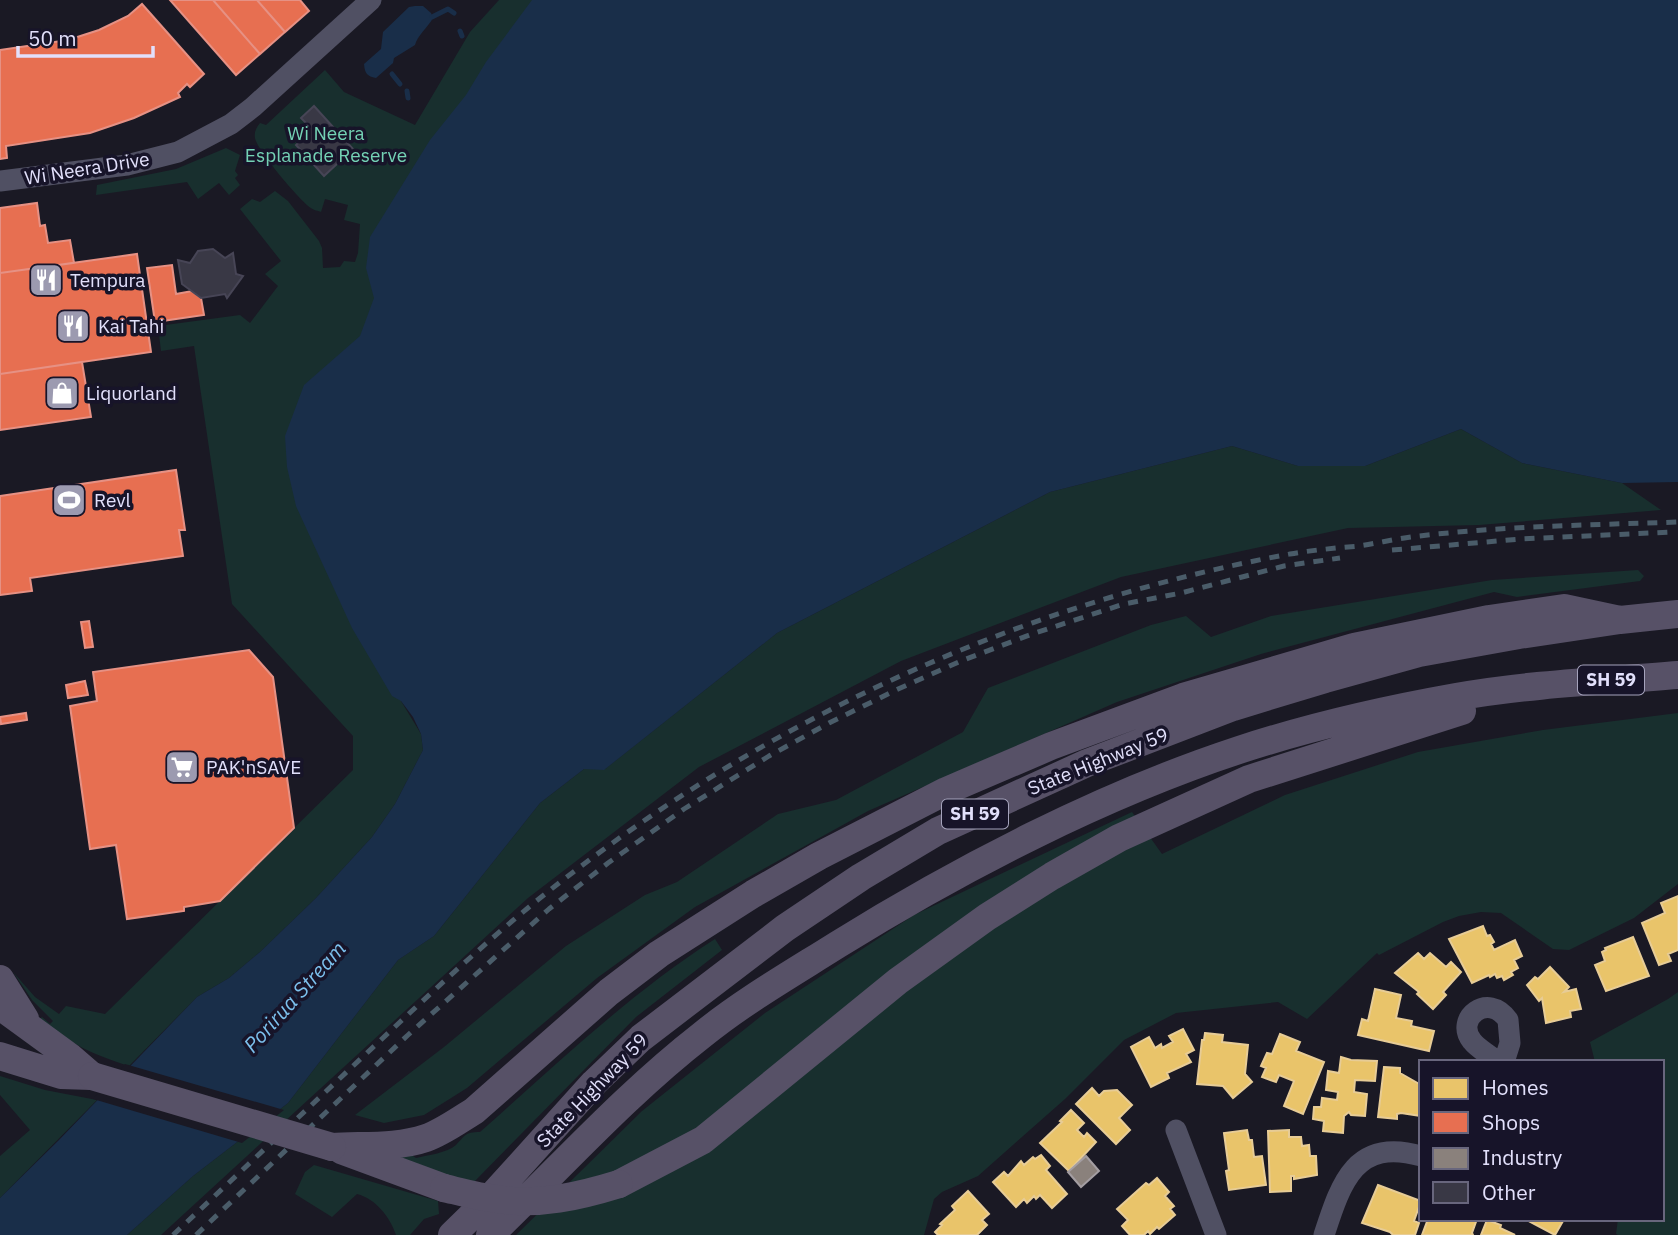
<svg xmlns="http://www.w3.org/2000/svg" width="1678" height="1235" font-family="'IBM Plex Sans',sans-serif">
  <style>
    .green { fill: #182f2e }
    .water { fill: #192e49 }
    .pier { fill: #1a1924 }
    .homes { fill: #e9c46a; stroke: #e7cc96; stroke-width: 2 }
    .shops { fill: #e76f51; stroke: #e69184; stroke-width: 2 }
    .industry { fill: #8a817c; stroke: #a49ea2; stroke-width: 2 }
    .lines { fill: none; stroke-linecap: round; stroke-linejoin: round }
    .stream { stroke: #192e49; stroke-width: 5 }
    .building { fill: #393845; stroke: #474556; stroke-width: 2 }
    .minor { stroke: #505063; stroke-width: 21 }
    .major { stroke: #575167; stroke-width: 28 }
    .rail { stroke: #4a5c69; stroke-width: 5; stroke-dasharray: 10 9; stroke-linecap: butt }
    .major-bridge { stroke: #575167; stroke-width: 28 }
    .labels { text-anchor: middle; stroke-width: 7; stroke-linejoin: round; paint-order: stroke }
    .shield { fill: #171429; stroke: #a5a3bc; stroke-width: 2 }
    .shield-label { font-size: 18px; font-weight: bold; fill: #e2e0fb }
    .park-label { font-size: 19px; fill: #74d2b5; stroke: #171429 }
    .street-label { font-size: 19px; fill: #e2e0fb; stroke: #171429 }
    .poi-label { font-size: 19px; fill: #e2e0fb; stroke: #171429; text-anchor: start }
    .water-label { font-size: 21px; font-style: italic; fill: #7cc0ed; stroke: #171429 }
  </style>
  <rect width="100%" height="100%" fill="#1a1924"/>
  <path class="green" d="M499,0H985L401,701L421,734L423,750L395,804L372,837L316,898L260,952L229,978L197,997L129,1066C91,1054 71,1044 40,1019L42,1017L50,1024L53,1021L32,1000L13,972L35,997L59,1014L66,1006L105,1014L353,770V736L232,604L194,346L161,351L158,326L240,315L250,323L278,286L265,274L281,261L240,209L252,199L260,202L275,191L288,201L319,241L322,248L323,268L340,267L344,261L355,262L358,253L360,224L344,220L348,205L325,199L321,212C319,211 313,210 311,208C300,201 257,150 255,138C254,132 256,128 260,123L266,125L325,70L344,92L415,125L470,32Z
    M226,148L240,155L235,171L238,175L235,178L240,185L229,195L219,183L198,199L187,182L96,195L97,185L176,169Z
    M1461,429L1522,463L1622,483L1661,510L1479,525L1348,528L1121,577L901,661L699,767L528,898L161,1235H127L193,1176L288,1103L398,960L434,936L540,803L584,769H605L777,633L1050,492L1232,446L1298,466H1365Z
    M1638,570L1644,576L1640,581L1517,597L1494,592L1261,654L1117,702L868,811L695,907L597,978L467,1088L424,1115L384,1123L355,1115L444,1047L566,946L645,895L677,882L778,814L836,800L963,732L988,688L1151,625L1186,616L1211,637L1271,616L1492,580Z
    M1678,713V884L1634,918L1569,950L1553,949L1501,913L1481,912L1459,916L1443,922L1379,955L1377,953L1307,1019L1278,1002L1176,1013L1124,1040L1065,1099L978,1176L942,1192L934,1199L924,1235H516L642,1111L765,1013L914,915L1132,812L1162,854L1285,795L1418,752L1543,730Z
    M715,939L722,950L636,1017L474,1182L400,1164L401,1154L408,1153L416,1158C428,1155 447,1153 456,1145C465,1136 464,1132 480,1132C556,1065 629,994 715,939Z
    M1678,992V1235H1618L1616,1234L1618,1219H1662V1062H1595L1590,1042L1668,999Z
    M0,1076L45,1090L97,1100L0,1198V1156L30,1130L0,1095Z
    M314,1165L438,1201L439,1214L424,1219L410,1235H396C390,1217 376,1199 357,1194L332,1217L295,1194L305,1172Z"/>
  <path class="water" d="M532,0H1678V482L1622,483L1522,463L1461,429L1365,466H1298L1232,446L1050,492L777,633L604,770L584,769L540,803L434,936L398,960L288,1103L193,1176L127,1235H0V1198L59,1140L197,997L229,978L260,952L316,898L372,837L395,804L423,750L421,734L413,717L401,701L392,696L352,628L296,506L287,467L285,436L304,385L360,336L374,298L366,268L370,237L430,140L466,95L486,62Z
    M415,6H423L431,13L433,18C428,27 417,36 415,45L394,58L393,63L376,78C367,76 365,74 364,64L381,49L383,32L409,7Z"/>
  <path class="pier" d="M125,1064L284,1110L242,1143L93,1099Z"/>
  <path class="homes" d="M1678,896V950L1668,954L1671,961L1659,965L1642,923L1665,913L1661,903Z
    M1483,926L1487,936L1490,935L1494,942L1491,944L1494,950L1515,940L1522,956L1514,960L1518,968L1511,972L1513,975L1504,980L1502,976L1497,978L1495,974L1490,977L1489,975L1472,983L1449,939Z
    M1633,937L1649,976L1606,991L1595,965L1605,961L1602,952L1606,950L1605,948Z
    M1418,953L1424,959L1430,953L1446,967L1451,962L1461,972L1443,992L1446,995L1433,1009L1417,994L1419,992L1395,973Z
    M1550,967L1569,987L1564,992L1576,989L1581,1009L1570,1011L1571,1017L1546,1023L1542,998L1539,1001L1527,985L1535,977L1538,979Z
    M1375,989L1401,995L1396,1018L1412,1021L1411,1026L1434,1031L1429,1051L1358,1035L1362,1019L1368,1021Z
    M1183,1029L1194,1050L1186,1054L1191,1062L1167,1073L1169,1078L1151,1087L1131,1047L1149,1037L1155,1048L1161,1044L1162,1048L1173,1042L1169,1036Z
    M1205,1033L1223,1035L1222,1042L1248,1045L1245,1074L1252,1082L1233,1098L1223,1086L1197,1084L1202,1040H1204Z
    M1280,1034L1300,1042L1296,1051L1324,1062L1303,1114L1284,1106L1294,1081L1279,1075L1276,1082L1262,1077L1266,1068L1261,1066L1267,1053L1272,1054Z
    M1341,1057L1351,1060L1377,1061L1375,1081L1355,1080L1354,1092L1367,1094L1365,1116L1351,1115L1349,1112L1344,1116L1343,1133L1323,1131L1324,1121L1313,1119L1314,1107H1321L1322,1098L1337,1100L1338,1092L1326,1090L1328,1071L1339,1073Z
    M1384,1067L1400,1068V1073L1421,1085V1116L1401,1113L1397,1114V1119L1378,1117Z
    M1092,1088L1099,1096L1104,1091L1117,1090L1132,1105L1119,1118L1130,1130L1116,1144L1076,1104Z
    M1071,1110L1084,1123L1077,1130L1084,1137L1087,1133L1096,1142L1069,1171L1040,1143L1062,1122L1060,1121Z
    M1247,1130L1249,1140H1252L1254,1157L1262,1156L1266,1185L1229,1190L1226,1171L1229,1170L1224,1133Z
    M1289,1130V1137H1301L1302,1146L1309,1145L1310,1156H1316L1317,1175L1294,1179V1176H1291V1191L1270,1192L1268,1131Z
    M1041,1155L1050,1166L1046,1170L1067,1194L1052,1208L1040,1195L1036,1199L1034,1196L1027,1203L1024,1199L1016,1207L993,1182L1004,1172L1008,1176L1021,1161L1024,1165L1033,1157L1035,1159Z
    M1157,1178L1169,1192L1165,1196L1174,1206L1170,1209L1175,1215L1159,1229L1157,1227L1150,1234L1148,1231L1144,1235H1130L1122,1226L1128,1220L1117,1209L1146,1183L1149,1185Z
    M1378,1185L1421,1201L1414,1221L1419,1223L1415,1235H1393L1390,1232L1362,1223Z
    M968,1191L989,1214L982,1220L987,1225L977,1235H938L935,1232L942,1225L940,1224L955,1210L952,1206Z
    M1428,1219H1477L1472,1233L1473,1235H1422Z
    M1525,1219H1558L1563,1221L1555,1235Z
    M1487,1220L1501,1225L1500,1228L1515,1235H1481Z"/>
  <path class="shops" d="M170,0H213L260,54L236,75Z
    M213,0H257L285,32L260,54Z
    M257,0H300L309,11L285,32Z
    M142,4L204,74L190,87L187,84L178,93L180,97L134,118L90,133L6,146L7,158L0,159V50L68,40L99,30L128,16Z
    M37,203L40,226L45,225L48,243L70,240L74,263L0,273V208Z
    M137,254L151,352L0,374V273Z
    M172,265L176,294L192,291L201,298L204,315L155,322L147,268Z
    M82,362L91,417L0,430V374Z
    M176,470L185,530H179L183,556L30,578L32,591L0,595V496Z
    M89,621L93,647L85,648L81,622Z
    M249,650L273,677L294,828L220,901L184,907V911L127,919L116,845L90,849L70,706L97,701L93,672Z
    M85,681L88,695L68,698L66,685Z
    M26,713L27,720L1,724L0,717Z"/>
  <path class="industry" d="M1086,1156L1099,1171L1081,1187L1068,1172Z"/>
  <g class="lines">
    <path class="stream" d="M432,17L448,9L454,13
      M460,31L462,36
      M392,74L400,84
      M407,91L408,98"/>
  </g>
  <path class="building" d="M314,106L353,149L324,176L296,145L305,137L300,132L308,125L301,118Z
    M213,249L225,258L233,253L236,274L243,276L227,298L225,294L201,298L182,284L178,260L190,263L198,251Z"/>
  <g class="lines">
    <path class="minor" d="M0,181L127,165L178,152L231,124L253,107L371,0
      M1498,1062C1490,1055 1478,1049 1472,1041C1454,1019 1488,991 1508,1020L1510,1043L1504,1062
      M1176,1130L1216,1235
      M1324,1235C1341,1183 1355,1137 1421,1156"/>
    <path class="major" d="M0,979L25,1019
      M0,1006L70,1057L92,1076
      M0,1056L61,1075L92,1076
      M332,1147C362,1145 397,1148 426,1138C443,1132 459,1120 474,1111L609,992L659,954L753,894L819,856L946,791L1051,746L1183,697L1354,647L1489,619L1564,608L1620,620
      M341,1150L444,1188
      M619,1184L703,1140L898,981L987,917L1052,876L1119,838L1249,779L1462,711
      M452,1235L492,1196L594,1083L641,1038L785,928L861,877L938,831L1087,763L1233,707L1325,679L1419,653L1519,635L1620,620L1678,614
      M490,1235C560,1168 625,1095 702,1035C744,1001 791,974 837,945C959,869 1102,795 1239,750C1309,727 1383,710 1456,697C1529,684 1604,681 1678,675"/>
    <path class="rail" d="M1392,550L1521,539L1671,532
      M173,1235C249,1164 324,1093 400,1022C459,967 519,912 584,864C792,707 1034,601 1290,554C1313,550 1336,548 1359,546C1379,543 1399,538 1419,536C1505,526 1592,525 1678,522
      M196,1235L408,1035L549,909L608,863L684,809L769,756L829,723L896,690L961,661L1032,634L1124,604L1181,593L1284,566L1340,558"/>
    <path class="major-bridge" d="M92,1076L332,1147
      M444,1188C461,1192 479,1197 497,1199C538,1206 580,1196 619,1184"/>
  </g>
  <defs>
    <g id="restaurant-square" transform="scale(1.75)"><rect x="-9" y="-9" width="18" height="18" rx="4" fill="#9c9ab0" stroke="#171429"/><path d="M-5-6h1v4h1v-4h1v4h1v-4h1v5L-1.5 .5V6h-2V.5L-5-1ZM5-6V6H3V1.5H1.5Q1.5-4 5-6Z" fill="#fff"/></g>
    <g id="shop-square" transform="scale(1.75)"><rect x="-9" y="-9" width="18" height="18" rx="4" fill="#9c9ab0" stroke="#171429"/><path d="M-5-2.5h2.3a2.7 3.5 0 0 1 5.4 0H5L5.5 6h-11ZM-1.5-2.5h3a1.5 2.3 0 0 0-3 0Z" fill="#fff"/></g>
    <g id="stadium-square" transform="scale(1.75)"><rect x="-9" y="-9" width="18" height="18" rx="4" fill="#9c9ab0" stroke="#171429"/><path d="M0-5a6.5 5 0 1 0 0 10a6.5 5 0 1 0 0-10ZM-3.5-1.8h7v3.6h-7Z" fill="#fff"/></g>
    <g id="supermarket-square" transform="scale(1.75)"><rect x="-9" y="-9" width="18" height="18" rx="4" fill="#9c9ab0" stroke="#171429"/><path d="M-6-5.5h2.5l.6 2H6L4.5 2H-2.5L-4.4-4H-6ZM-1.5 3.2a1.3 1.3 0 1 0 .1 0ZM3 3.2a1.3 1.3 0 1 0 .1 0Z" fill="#fff"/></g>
  </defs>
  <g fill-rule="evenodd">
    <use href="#restaurant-square" x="46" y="280"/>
    <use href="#restaurant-square" x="73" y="326"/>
    <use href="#shop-square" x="62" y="393"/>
    <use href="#stadium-square" x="69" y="500"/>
    <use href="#supermarket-square" x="182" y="767"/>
  </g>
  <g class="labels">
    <g class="shield">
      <rect x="1578" y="665.5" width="66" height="29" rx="5"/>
      <rect x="942" y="799.5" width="66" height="29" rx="5"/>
    </g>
    <g class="shield-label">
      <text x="1611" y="686">SH 59</text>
      <text x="975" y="820">SH 59</text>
    </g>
    <g class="park-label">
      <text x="326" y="140">Wi Neera<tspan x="326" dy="22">Esplanade Reserve</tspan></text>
    </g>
    <g class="street-label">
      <text transform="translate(87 168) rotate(-9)" y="7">Wi Neera Drive</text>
      <text transform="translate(1098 761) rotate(-22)" y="7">State Highway 59</text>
      <text transform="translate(592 1090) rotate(-46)" y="7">State Highway 59</text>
    </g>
    <g class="poi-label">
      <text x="70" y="287">Tempura</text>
      <text x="98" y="333">Kai Tahi</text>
      <text x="86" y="400">Liquorland</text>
      <text x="94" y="507">Revl</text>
      <text x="206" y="774">PAK'nSAVE</text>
    </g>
    <g class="water-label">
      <text transform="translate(295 997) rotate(-48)" y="7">Porirua Stream</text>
    </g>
  </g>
  <rect x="1419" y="1060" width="245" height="161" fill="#171429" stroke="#68667d" stroke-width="2"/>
  <rect x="1433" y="1078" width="35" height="21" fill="#e9c46a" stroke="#68667d" stroke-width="2"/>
  <text x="1482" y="1095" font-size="21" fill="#e2e0fb">Homes</text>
  <rect x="1433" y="1112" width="35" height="21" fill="#e76f51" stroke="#68667d" stroke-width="2"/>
  <text x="1482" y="1130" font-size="21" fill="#e2e0fb">Shops</text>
  <rect x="1433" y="1148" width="35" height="21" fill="#8a817c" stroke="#68667d" stroke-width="2"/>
  <text x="1482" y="1165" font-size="21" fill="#e2e0fb">Industry</text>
  <rect x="1433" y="1182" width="35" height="21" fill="#393845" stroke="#68667d" stroke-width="2"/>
  <text x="1482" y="1200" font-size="21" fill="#e2e0fb">Other</text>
  <path d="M18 46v10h135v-10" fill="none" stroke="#e2e0fb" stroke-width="3.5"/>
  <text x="28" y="46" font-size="21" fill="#e2e0fb" stroke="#171429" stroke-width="5" paint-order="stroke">50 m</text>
</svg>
